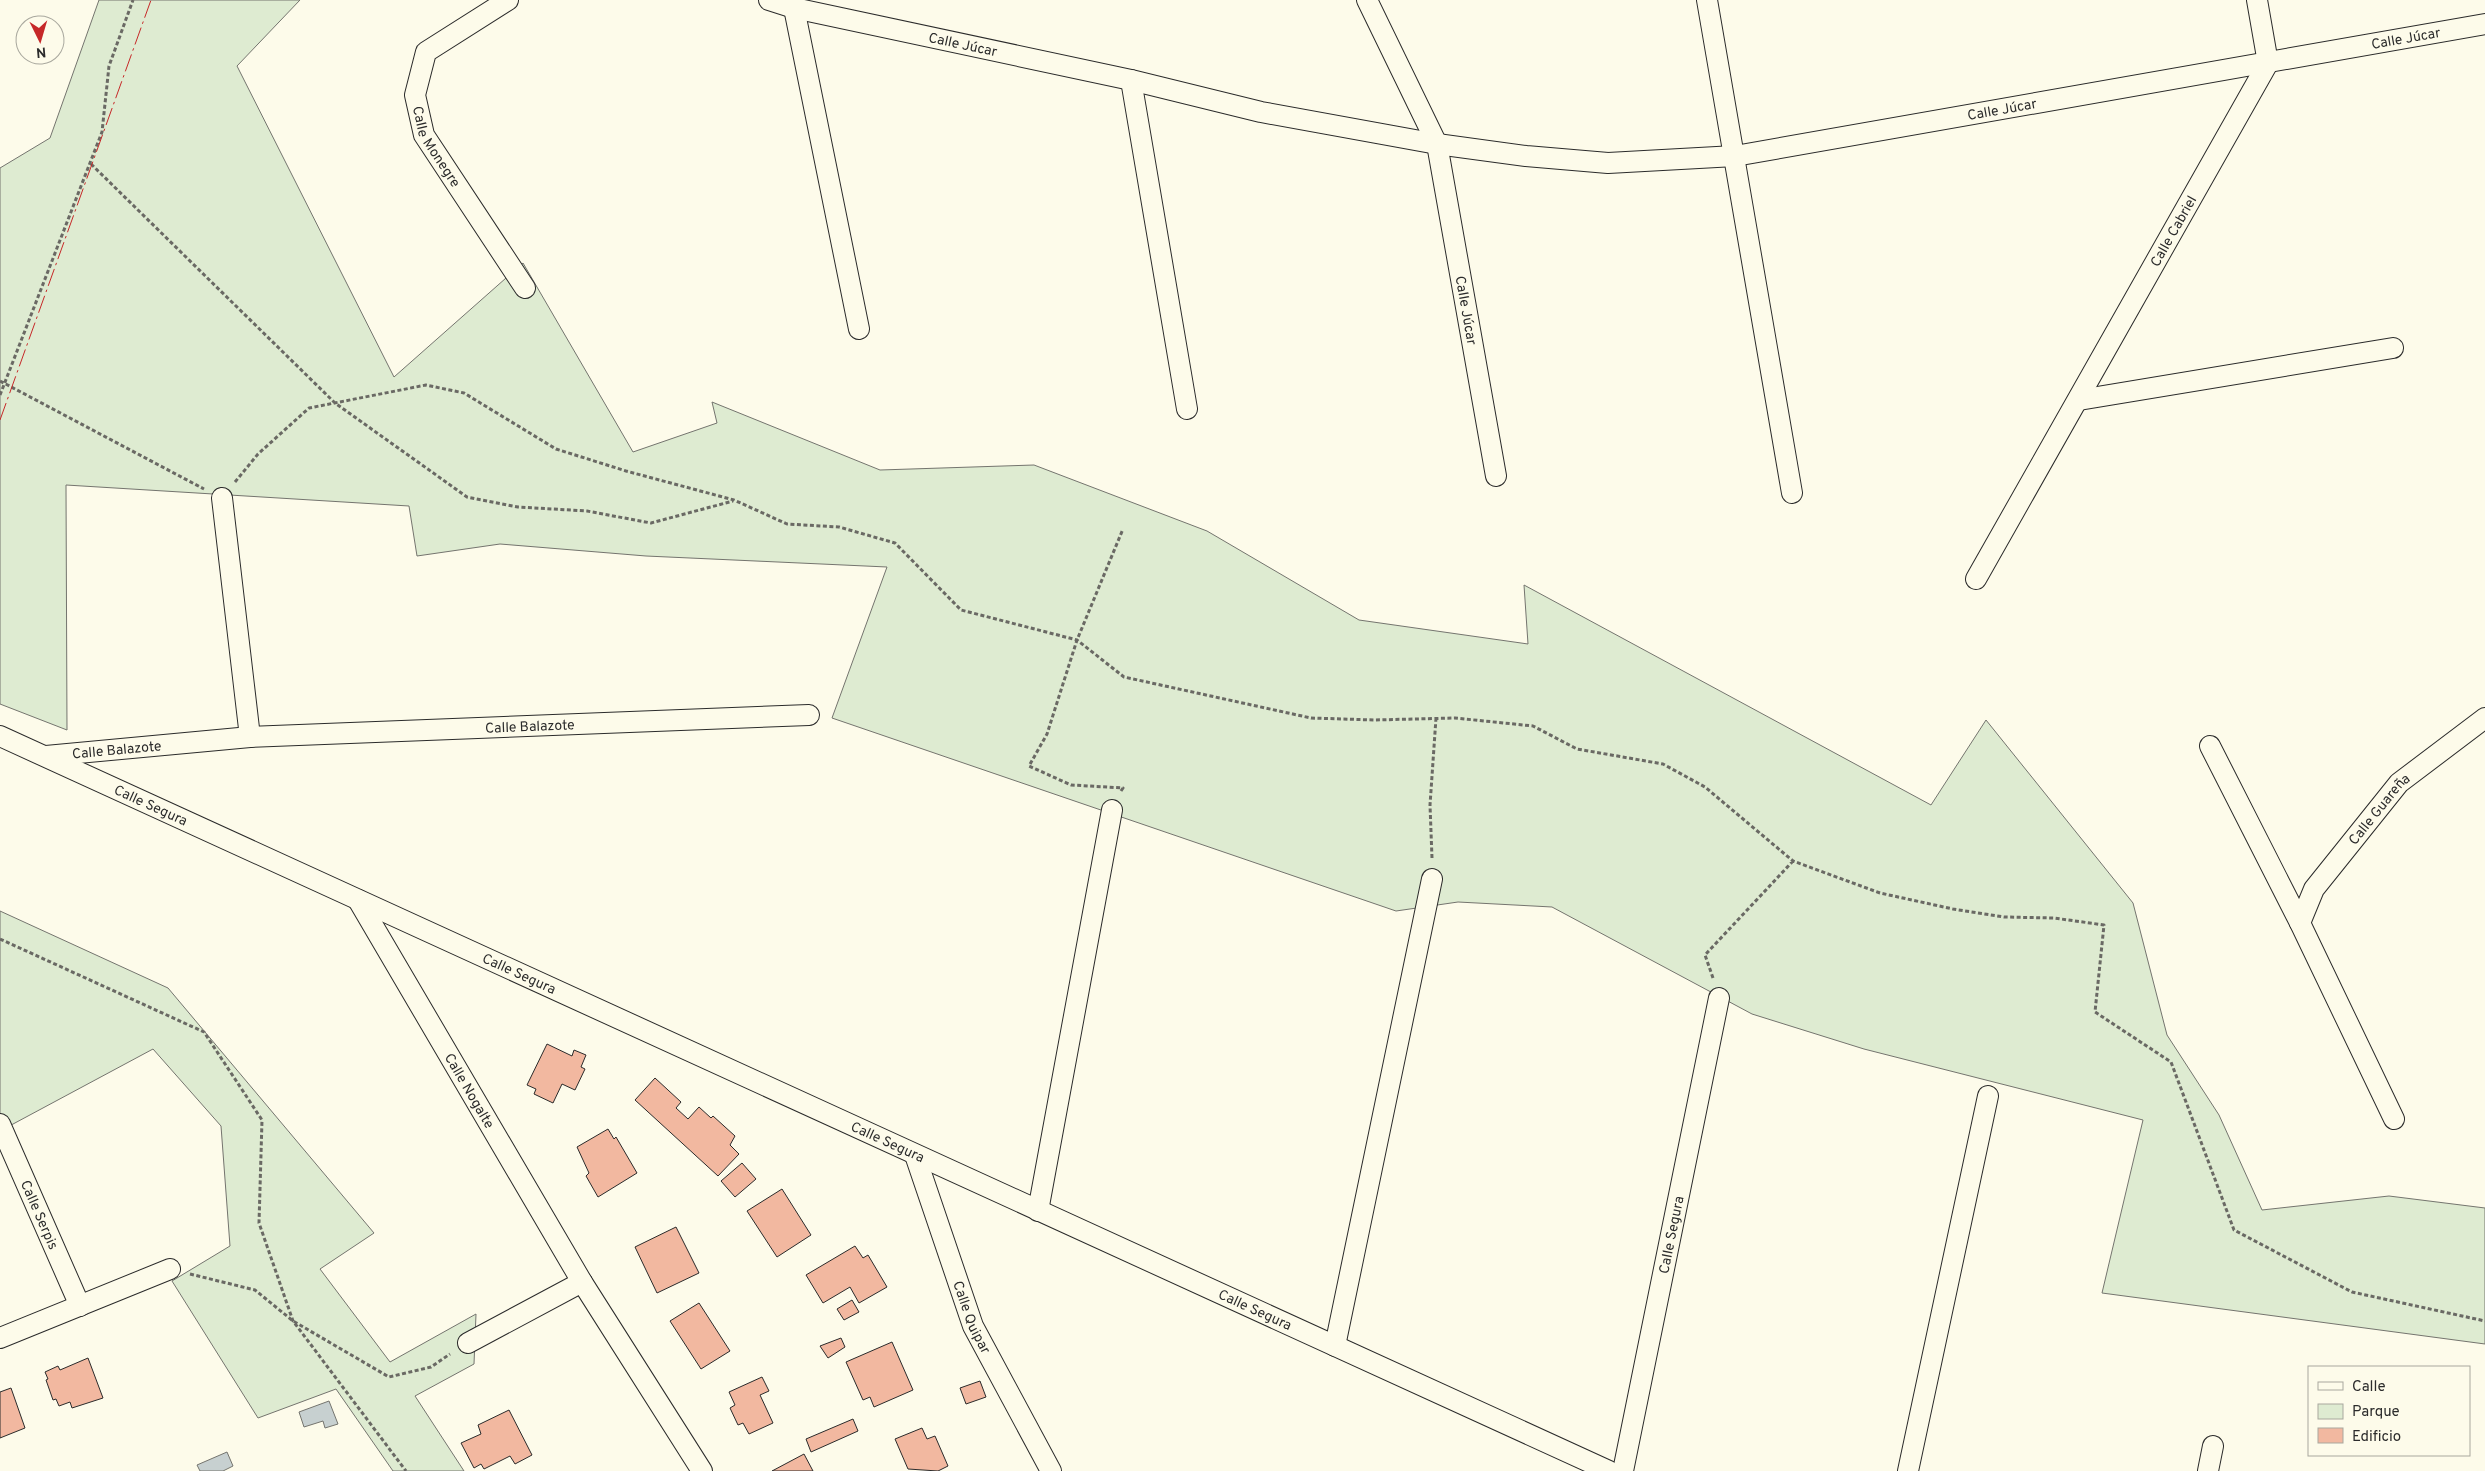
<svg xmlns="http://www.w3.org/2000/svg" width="2485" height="1471" font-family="Overpass,sans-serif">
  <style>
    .green { fill: #deebd1; stroke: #74746e }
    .water { fill: #c7d0d0; stroke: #74746e }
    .building { fill: #f2b8a0; stroke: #2b2b2b }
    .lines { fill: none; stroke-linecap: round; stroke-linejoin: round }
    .minor-casing { stroke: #2b2b2b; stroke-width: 22 }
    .path { stroke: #6a6964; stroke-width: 3; stroke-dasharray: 4 2.5; stroke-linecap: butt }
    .minor { stroke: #fdfbea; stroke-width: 20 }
    .power { stroke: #c62828; stroke-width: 1; stroke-dasharray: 18 4 2.5 4; stroke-linecap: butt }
    .labels { text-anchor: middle; stroke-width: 4; stroke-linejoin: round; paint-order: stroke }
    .street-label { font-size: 14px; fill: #2b2b2b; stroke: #fdfbea }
  </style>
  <rect width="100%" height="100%" fill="#fdfbea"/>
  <path class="green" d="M99,0H300L237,66L394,377L523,263L633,452L717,423L712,402L880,470L1034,465L1207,531L1359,620L1528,644L1524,585L1931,805L1986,720L2133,903L2167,1035L2219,1115L2262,1210L2389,1196L2485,1208V1344L2102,1293L2143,1120L1864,1049L1752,1014L1552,907L1458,902L1396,911L832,718L887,567L646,556L500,544L417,556L409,506L66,485L67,730L0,704V168L50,138Z
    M0,911L168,988L374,1233L320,1269L390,1362L476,1314L474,1364L415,1396L464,1471H393L336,1389L258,1418L172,1281L230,1246L221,1126L153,1049L0,1131Z"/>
  <path class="water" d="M329,1401L338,1424L325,1428L323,1421L304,1427L299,1412Z
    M227,1452L233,1466L223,1471H200L197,1465Z"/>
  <path class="building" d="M547,1044L572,1056L574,1050L586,1055L581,1067L585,1069L575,1090L562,1084L553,1103L534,1094L536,1089L527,1085Z
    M655,1078L681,1102L676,1108L688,1119L699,1107L711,1118L713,1116L735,1136L730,1145L739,1154L718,1176L635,1100Z
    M608,1129L614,1139L616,1137L637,1173L598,1197L586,1176L589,1173L577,1147Z
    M742,1163L756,1179L735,1197L721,1181Z
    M782,1189L811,1235L777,1257L747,1211Z
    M676,1227L699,1273L657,1293L635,1247Z
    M855,1246L863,1258L868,1255L887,1287L859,1303L850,1287L823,1303L806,1275Z
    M852,1300L859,1312L844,1320L837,1309Z
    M699,1303L730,1351L701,1369L670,1321Z
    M841,1338L845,1347L828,1358L820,1346Z
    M892,1342L913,1390L874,1407L870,1397L863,1400L846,1362Z
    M88,1358L103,1398L72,1408L70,1402L59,1406L56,1399L53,1400L46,1380L48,1379L45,1372L58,1366L60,1370Z
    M762,1377L769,1391L760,1395L773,1423L749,1434L743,1423L738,1425L730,1408L735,1405L729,1392Z
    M980,1381L986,1397L966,1404L960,1388Z
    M11,1388L25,1428L0,1438V1392Z
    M509,1410L532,1455L515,1464L510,1456L484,1469L481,1464L474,1468L461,1443L481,1434L478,1425Z
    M853,1419L858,1431L811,1452L806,1439Z
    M922,1428L927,1439L935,1436L948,1466L938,1471L908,1469L895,1439Z
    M804,1454L813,1471H772Z"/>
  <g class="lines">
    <g class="minor-casing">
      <g id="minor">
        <path id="s1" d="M508,0L426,52L415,95L424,135L525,288"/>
        <path id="s2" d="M769,0L794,8L1131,80L1261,112L1437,144L1526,156L1608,163L1735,156L2485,24"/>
        <path id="s3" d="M1367,0L1437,144L1496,476"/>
        <path d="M1707,0L1792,493"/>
        <path d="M794,8L859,329"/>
        <path d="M1131,80L1187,409"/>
        <path d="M2079,400L2393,348"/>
        <path d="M222,498L250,737"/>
        <path id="s4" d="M1976,579L2268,63L2257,0"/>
        <path id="s5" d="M0,736L1609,1471"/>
        <path d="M2210,746L2300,923L2394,1119"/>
        <path id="s6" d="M46,756L250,737L809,715"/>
        <path id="s7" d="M358,900L582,1282L702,1471"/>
        <path id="s8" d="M2300,923L2314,889L2399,783L2485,718"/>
        <path id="s9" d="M0,1124L80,1306"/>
        <path id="s10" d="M915,1155L973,1326L1051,1471"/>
        <path d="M1038,1211L1112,810"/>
        <path d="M0,1338L170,1269"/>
        <path d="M468,1343L582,1282"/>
        <path d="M1335,1346L1432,879"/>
        <path id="s11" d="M1623,1471L1719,998"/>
        <path d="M1908,1471L1988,1096"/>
        <path d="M2208,1471L2213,1446"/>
      </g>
    </g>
    <path class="path" d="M91,164L335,403L467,497L518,507L587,511L651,523L733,501
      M0,381L204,489
      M0,395L102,132L109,66L133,0
      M235,482L258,454L309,408L426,385L464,393L556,449L626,471L734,500L787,524L839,527L895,543L961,610L1077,640L1124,677L1311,718L1374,720L1455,718L1533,726L1577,749L1663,764L1705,787L1793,861L1880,893L1953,909L2004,917L2054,918L2104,925L2095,1012L2171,1062L2234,1230L2352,1292L2485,1321
      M1121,791L1123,788L1071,785L1029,766L1047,734L1077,640L1123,529
      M1432,858L1430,805L1436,718
      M0,939L204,1032L262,1120L259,1223L293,1321L406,1471
      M1713,978L1705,955L1793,861
      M190,1274L255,1290L293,1321L389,1377L431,1367L450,1354"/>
    <use href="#minor" class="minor"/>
    <path class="power" d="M0,420L151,0"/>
  </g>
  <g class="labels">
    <g class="street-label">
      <text dy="5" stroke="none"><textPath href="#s2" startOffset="1664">Calle Júcar</textPath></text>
      <text dy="5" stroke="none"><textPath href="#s2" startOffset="199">Calle Júcar</textPath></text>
      <text dy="5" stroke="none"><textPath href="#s2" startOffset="1254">Calle Júcar</textPath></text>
      <text dy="5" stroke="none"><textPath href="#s1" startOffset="198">Calle Monegre</textPath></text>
      <text dy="5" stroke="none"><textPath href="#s4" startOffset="400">Calle Cabriel</textPath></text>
      <text dy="5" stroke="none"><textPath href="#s3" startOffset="329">Calle Júcar</textPath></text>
      <text dy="5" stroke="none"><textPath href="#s6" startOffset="485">Calle Balazote</textPath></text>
      <text dy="5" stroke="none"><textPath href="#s6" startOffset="71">Calle Balazote</textPath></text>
      <text dy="5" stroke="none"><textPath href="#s5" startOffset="166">Calle Segura</textPath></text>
      <text dy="5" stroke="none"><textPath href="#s8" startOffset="140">Calle Guareña</textPath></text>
      <text dy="5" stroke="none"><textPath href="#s5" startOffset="571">Calle Segura</textPath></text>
      <text dy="5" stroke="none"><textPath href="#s7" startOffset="221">Calle Nogalte</textPath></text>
      <text dy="5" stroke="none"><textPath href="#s5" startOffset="976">Calle Segura</textPath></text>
      <text dy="5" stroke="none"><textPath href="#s9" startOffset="99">Calle Serpis</textPath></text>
      <text dy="5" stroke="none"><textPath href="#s11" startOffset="241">Calle Segura</textPath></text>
      <text dy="5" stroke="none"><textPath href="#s5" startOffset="1380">Calle Segura</textPath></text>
      <text dy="5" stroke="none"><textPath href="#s10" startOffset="172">Calle Quipar</textPath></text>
    </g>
  </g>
  <rect x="2308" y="1366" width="162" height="90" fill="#fdfbea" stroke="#a9a89e"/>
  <rect x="2318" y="1382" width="25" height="8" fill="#fdfbea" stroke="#a9a89e"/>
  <text x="2352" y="1391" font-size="15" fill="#2b2b2b">Calle</text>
  <rect x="2318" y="1404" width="25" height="15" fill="#deebd1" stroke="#a9a89e"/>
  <text x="2352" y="1416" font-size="15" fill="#2b2b2b">Parque</text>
  <rect x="2318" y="1428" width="25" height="15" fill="#f2b8a0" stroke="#a9a89e"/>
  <text x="2352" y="1441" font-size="15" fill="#2b2b2b">Edificio</text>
  <g transform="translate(40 40) rotate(175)"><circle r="24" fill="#fdfbea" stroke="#a9a89e"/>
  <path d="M0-4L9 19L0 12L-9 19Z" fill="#c62828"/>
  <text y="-8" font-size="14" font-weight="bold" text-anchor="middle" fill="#2b2b2b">N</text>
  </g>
</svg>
